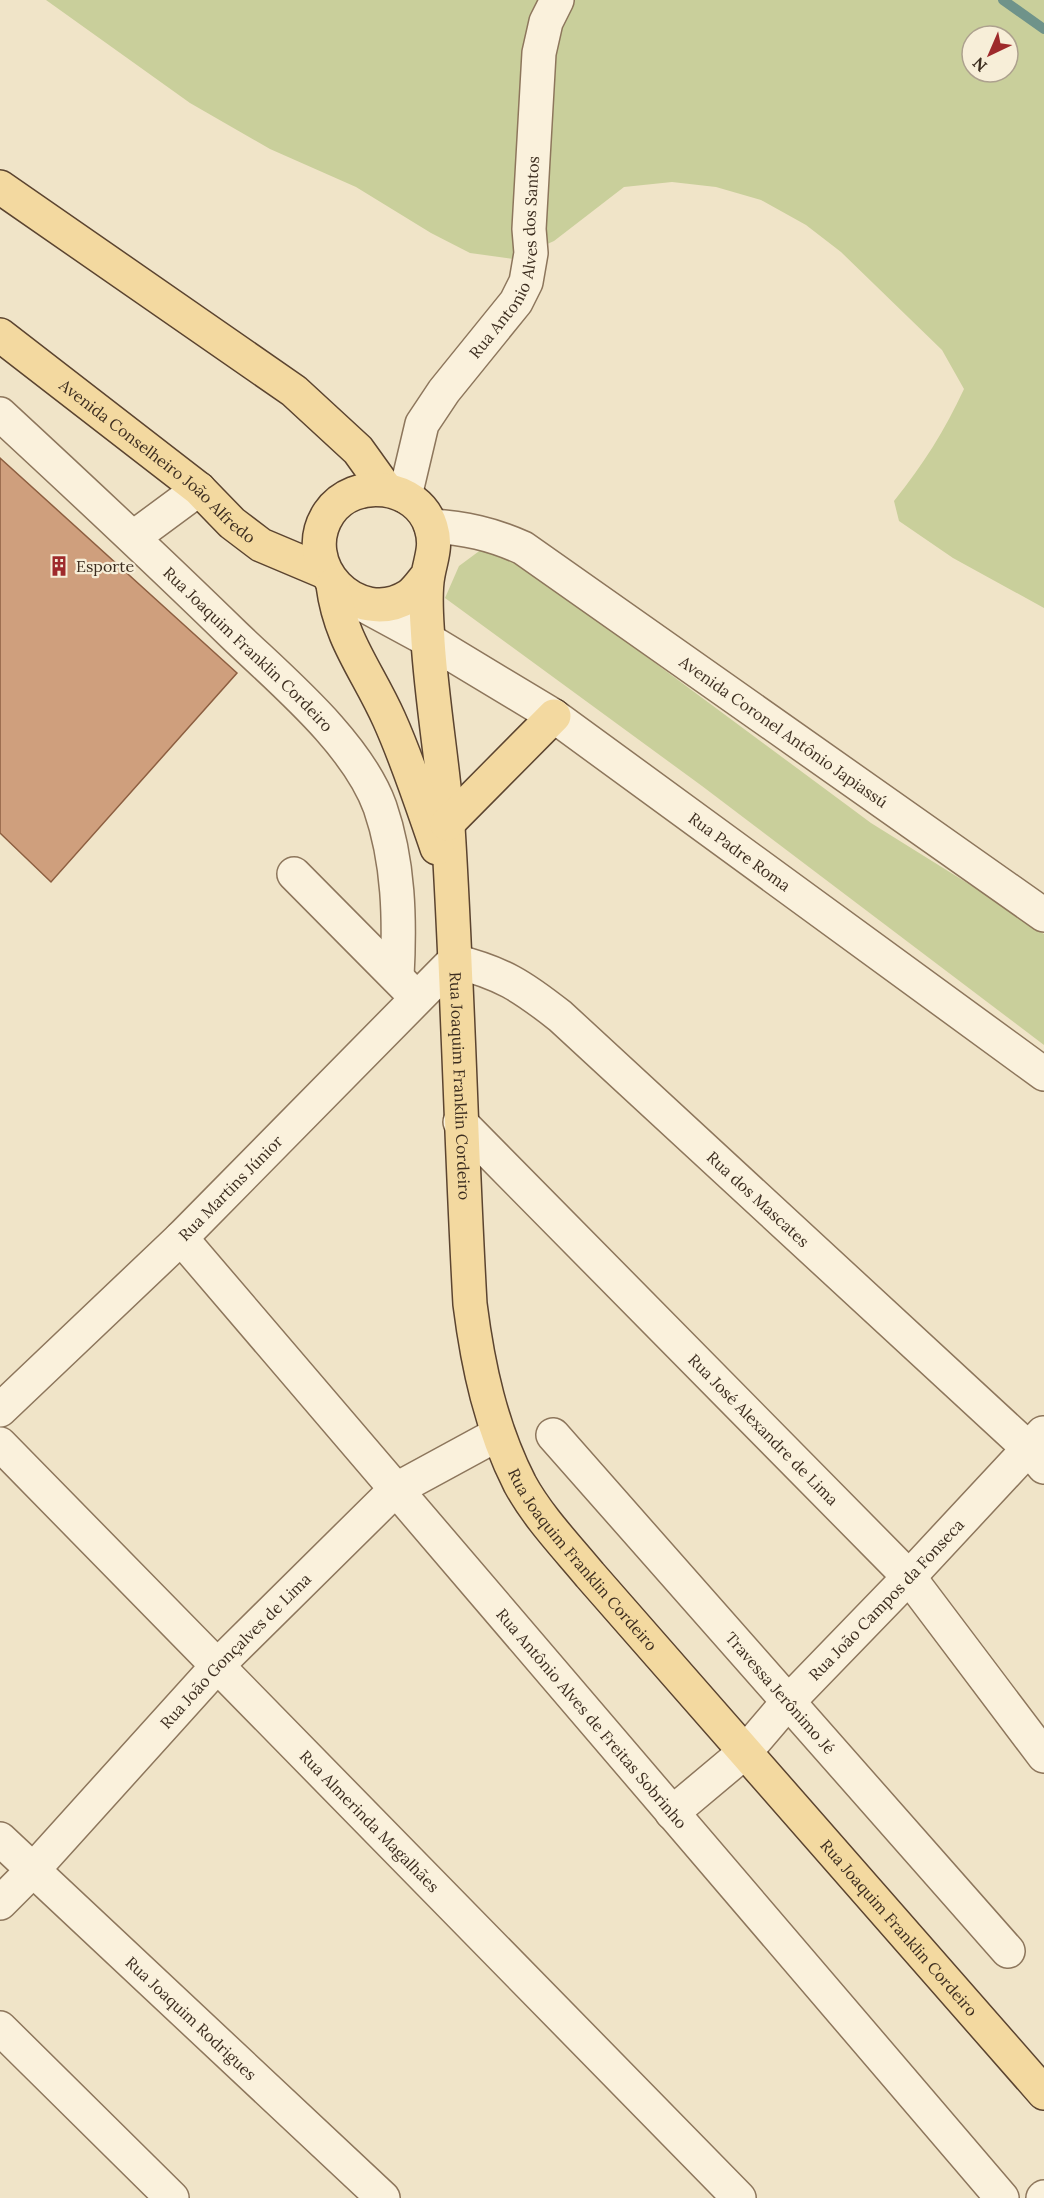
<svg xmlns="http://www.w3.org/2000/svg" width="1044" height="2198" font-family="Lora,serif">
  <style>
    .green { fill: #c9cf9b; fill-rule: evenodd }
    .lines { fill: none; stroke-linecap: round; stroke-linejoin: round }
    .stream { stroke: #6f938a; stroke-width: 10 }
    .building { fill: #cf9f7d; stroke: #8d5f41; stroke-width: 1.5 }
    .minor-casing { stroke: #8d765c; stroke-width: 36 }
    .major-casing { stroke: #5b4430; stroke-width: 36 }
    .minor { stroke: #faf1dc; stroke-width: 33 }
    .major { stroke: #f3d9a0; stroke-width: 33 }
    .labels { text-anchor: middle; stroke-width: 4.5; stroke-linejoin: round; paint-order: stroke }
    .street-label { font-size: 16px; fill: #3d2e20; stroke: #f7eed8 }
    .poi-label { font-size: 16px; fill: #3d2e20; stroke: #f7eed8; text-anchor: start }
  </style>
  <rect width="100%" height="100%" fill="#f0e4c8"/>
  <path class="green" d="M46,0H1044V608L953,558L899,521L894,501C923,465 945,430 964,389L942,350L841,252L806,225L761,200L716,187L672,182L624,187L554,241L514,259L470,253L431,233L356,187L270,149L190,103ZM972,36H1008V72H972Z
    M482,549L523,565L871,823L1017,914L1044,934V1045L702,786L445,598L459,566Z"/>
  <g class="lines">
    <path class="stream" d="M1003,0L1044,29"/>
  </g>
  <path class="building" d="M0,458L237,673L51,882L0,833Z"/>
  <g class="lines">
    <g class="minor-casing">
      <g id="minor">
        <path id="s1" d="M0,414C79,487 157,560 234,635C282,681 357,743 380,807C399,862 400,920 397,977"/>
        <path id="s2" d="M405,496L422,424L444,391L516,302L526,282L531,253L529,229L539,53L546,22L557,0"/>
        <path id="s3" d="M431,526C465,528 492,534 523,548L1044,915"/>
        <path d="M134,537L199,489"/>
        <path id="s4" d="M356,601L428,640L554,716L1044,1074"/>
        <path d="M294,874L407,988"/>
        <path id="s5" d="M460,1122L909,1577L1044,1756"/>
        <path id="s6" d="M181,1238L1002,2198"/>
        <path id="s7" d="M0,1410L181,1238L454,961C502,973 522,986 560,1016L1029,1449L1044,1467"/>
        <path id="s8" d="M553,1435L1008,1951"/>
        <path id="s9" d="M0,1444L739,2198"/>
        <path id="s10" d="M672,1813L746,1751L787,1703L909,1577L1043,1433"/>
        <path id="s11" d="M0,1839L383,2198"/>
        <path id="s12" d="M0,1903L33,1870L219,1664L395,1490L498,1434"/>
        <path d="M0,2028L172,2198"/>
        <path d="M1043,2198L1044,2197"/>
      </g>
    </g>
    <g class="major-casing">
      <g id="major">
        <path d="M0,187L294,391L358,450L386,489"/>
        <path id="s13" d="M0,335L199,489L232,523L261,545L325,572"/>
        <path id="s14" d="M427,576C422,582 416,591 409,596C357,629 295,564 329,513C354,476 418,484 431,527C437,546 431,558 428,575C424,595 427,621 428,641C432,703 443,765 448,827C458,986 461,1145 470,1304C478,1367 491,1427 520,1484C538,1517 566,1546 590,1575L1044,2093"/>
        <path d="M333,585C340,640 367,670 389,719C408,761 422,805 437,848"/>
        <path d="M447,824L554,716"/>
      </g>
    </g>
    <use href="#minor" class="minor"/>
    <use href="#major" class="major"/>
  </g>
  <defs>
    <g id="building-bare" transform="scale(1.62)"><path d="M-4-6H4V6H1V3H-1V6H-4ZM-2.5-4.3h1.7v1.8h-1.7ZM.8-4.3h1.7v1.8H.8ZM-2.5-1h1.7V.8h-1.7ZM.8-1h1.7V.8H.8Z" fill="#9e2a2b" stroke="#f7eed8" stroke-width="2.5" paint-order="stroke"/></g>
  </defs>
  <g fill-rule="evenodd">
    <use href="#building-bare" x="59" y="566"/>
  </g>
  <g class="labels">
    <g class="street-label">
      <text dy="6" stroke="none"><textPath href="#s2" startOffset="268">Rua Antonio Alves dos Santos</textPath></text>
      <text dy="6" stroke="none"><textPath href="#s13" startOffset="202">Avenida Conselheiro João Alfredo</textPath></text>
      <text dy="6" stroke="none"><textPath href="#s1" startOffset="342">Rua Joaquim Franklin Cordeiro</textPath></text>
      <text dy="6" stroke="none"><textPath href="#s3" startOffset="414">Avenida Coronel Antônio Japiassú</textPath></text>
      <text dy="6" stroke="none"><textPath href="#s4" startOffset="459">Rua Padre Roma</textPath></text>
      <text dy="6" stroke="none"><textPath href="#s14" startOffset="873">Rua Joaquim Franklin Cordeiro</textPath></text>
      <text dy="6" stroke="none"><textPath href="#s7" startOffset="320">Rua Martins Júnior</textPath></text>
      <text dy="6" stroke="none"><textPath href="#s7" startOffset="1029">Rua dos Mascates</textPath></text>
      <text dy="6" stroke="none"><textPath href="#s5" startOffset="432">Rua José Alexandre de Lima</textPath></text>
      <text dy="6" stroke="none"><textPath href="#s14" startOffset="1377">Rua Joaquim Franklin Cordeiro</textPath></text>
      <text dy="6" stroke="none"><textPath href="#s10" startOffset="303">Rua João Campos da Fonseca</textPath></text>
      <text dy="6" stroke="none"><textPath href="#s12" startOffset="345">Rua João Gonçalves de Lima</textPath></text>
      <text dy="6" stroke="none"><textPath href="#s8" startOffset="344">Travessa Jerônimo Jé</textPath></text>
      <text dy="6" stroke="none"><textPath href="#s6" startOffset="632">Rua Antônio Alves de Freitas Sobrinho</textPath></text>
      <text dy="6" stroke="none"><textPath href="#s9" startOffset="528">Rua Almerinda Magalhães</textPath></text>
      <text dy="6" stroke="none"><textPath href="#s14" startOffset="1863">Rua Joaquim Franklin Cordeiro</textPath></text>
      <text dy="6" stroke="none"><textPath href="#s11" startOffset="262">Rua Joaquim Rodrigues</textPath></text>
    </g>
    <g class="poi-label">
      <text x="76" y="572">Esporte</text>
    </g>
  </g>
  <g transform="translate(990 54) rotate(224)"><circle r="28" fill="#f7eed8" stroke="#ada18e" stroke-width="1.5"/>
  <path d="M0-4.5L10 22L0 15L-10 22Z" fill="#9e2a2b"/>
  <text y="-9" font-size="16" font-weight="bold" text-anchor="middle" fill="#3d2e20">N</text>
  </g>
</svg>
